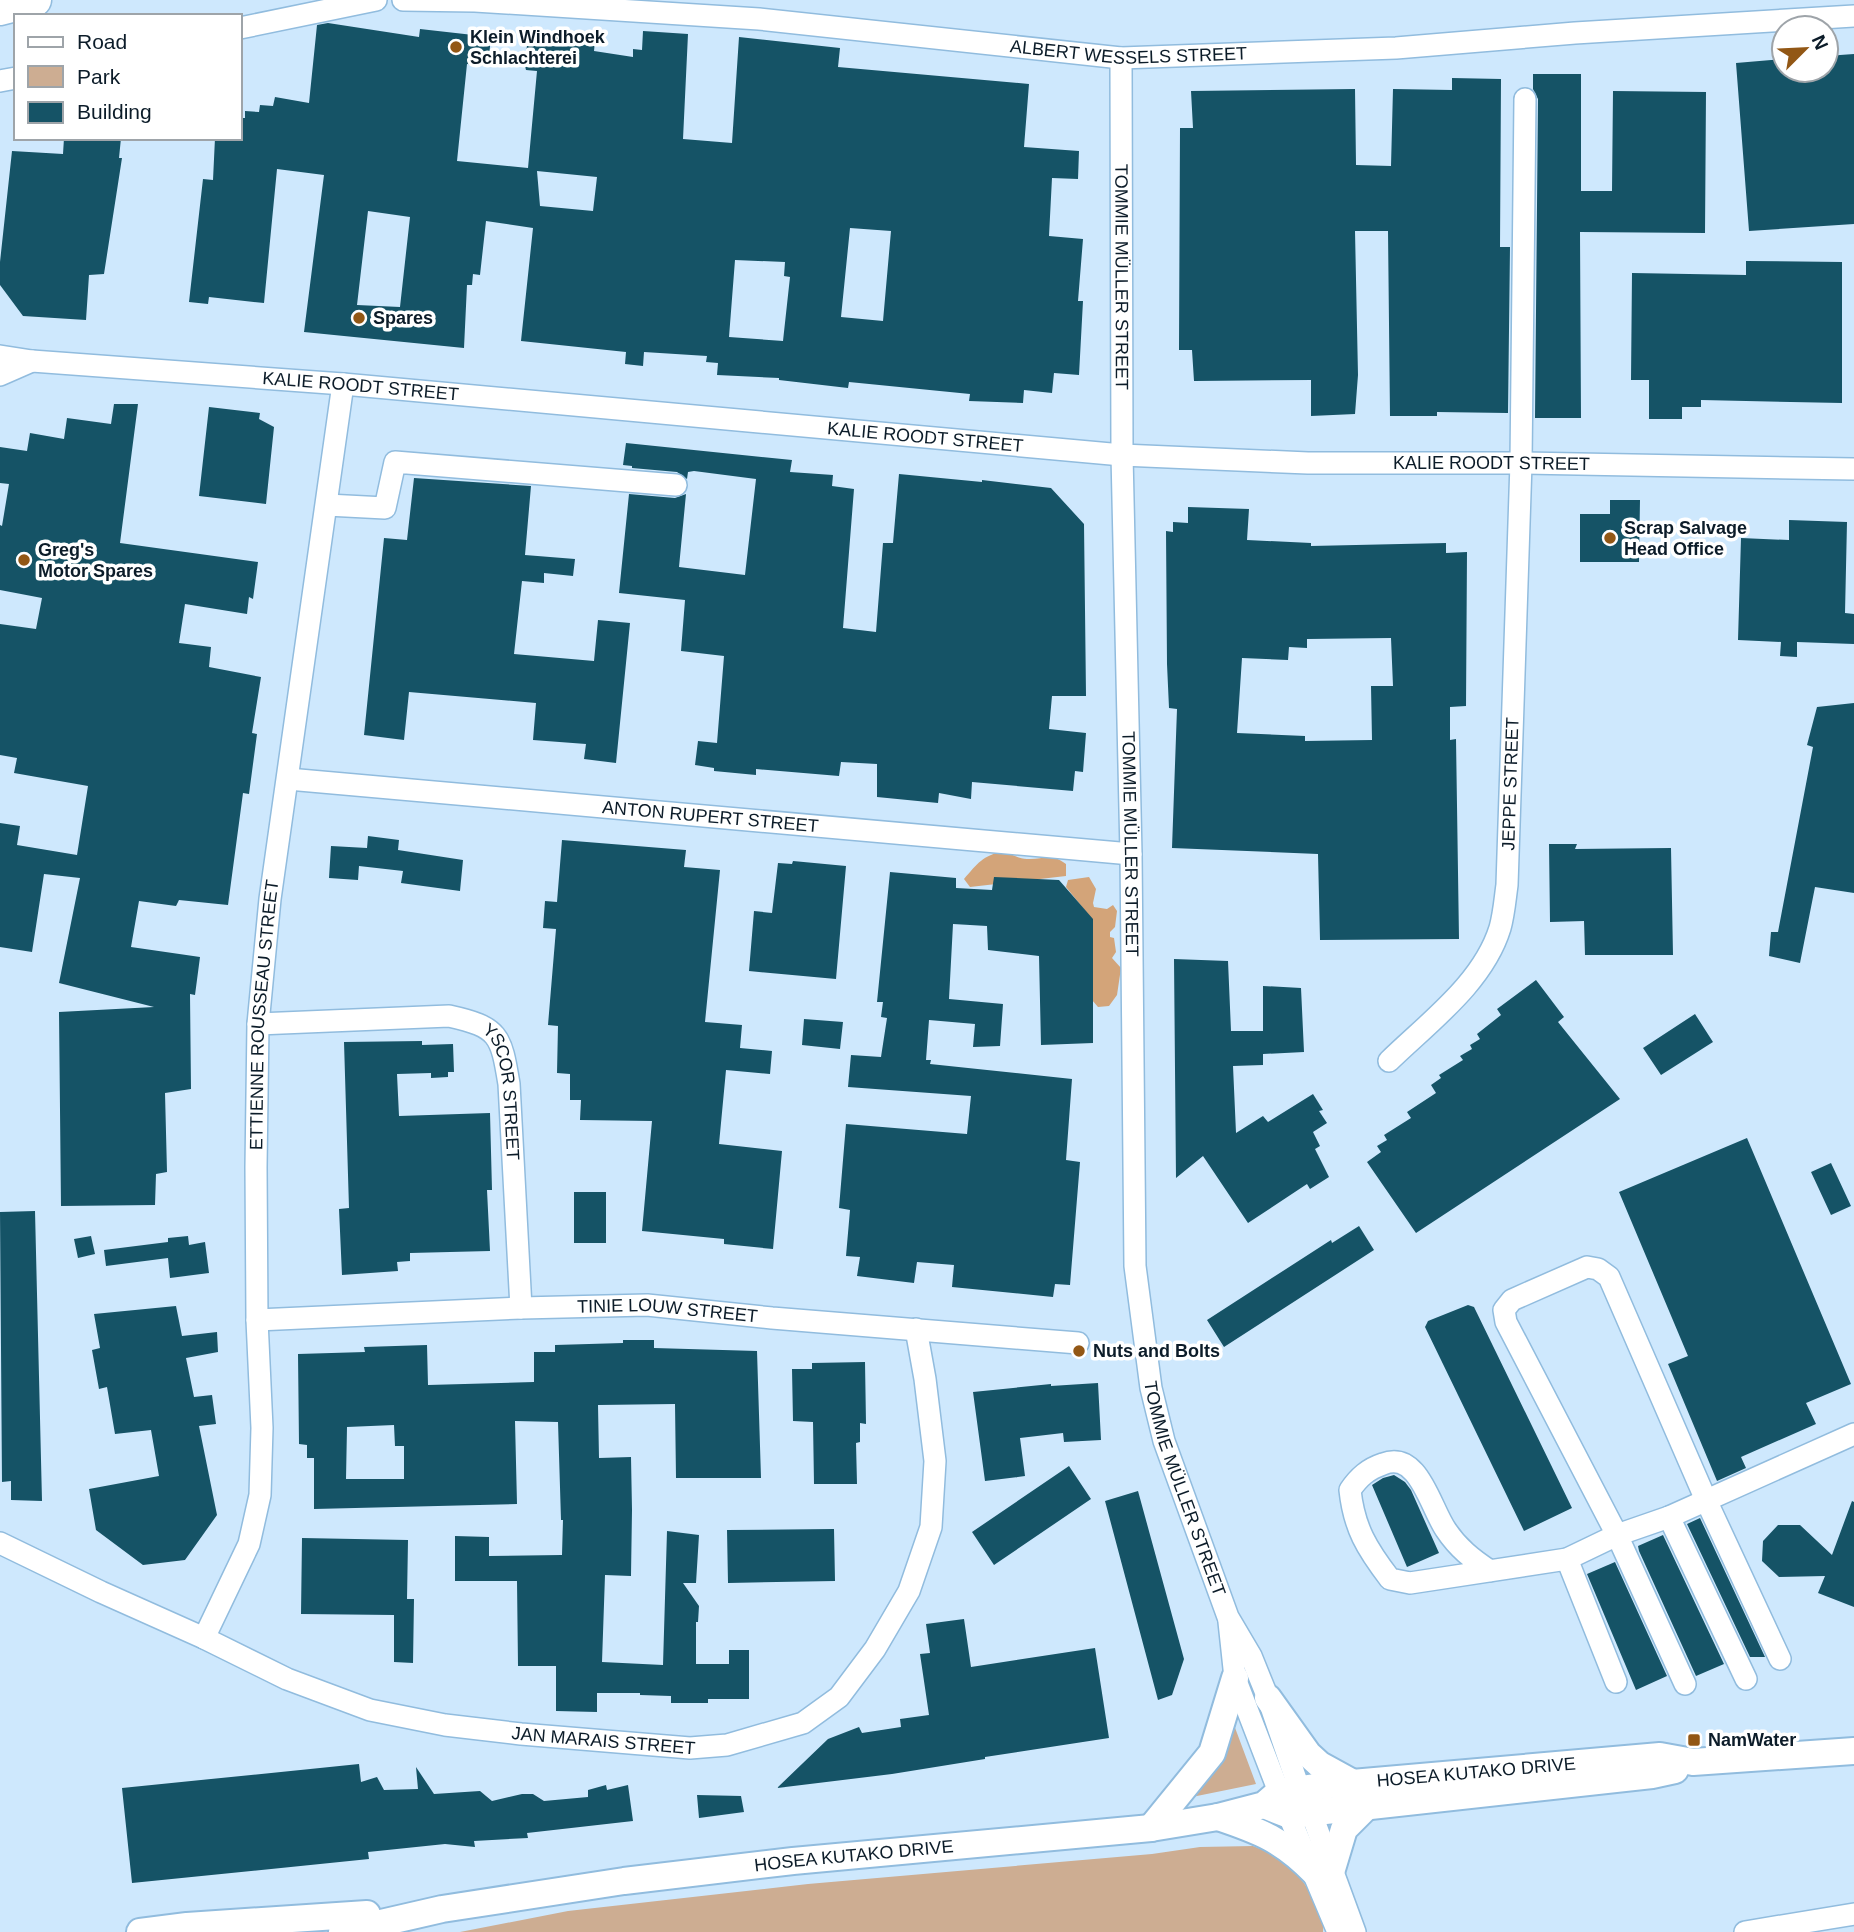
<svg xmlns="http://www.w3.org/2000/svg" width="1854" height="1932" font-family="Arial,sans-serif">
  <style>
    .green { fill: #cdad92 }
    .forest { fill: #d3a479 }
    .building { fill: #155366; fill-rule: evenodd }
    .lines { fill: none; stroke-linecap: round; stroke-linejoin: round }
    .minor-casing { stroke: #91bcde; stroke-width: 24 }
    .major-casing { stroke: #91bcde; stroke-width: 30 }
    .highway-casing { stroke: #91bcde; stroke-width: 35 }
    .minor { stroke: #fff; stroke-width: 21 }
    .major { stroke: #fff; stroke-width: 26 }
    .highway { stroke: #fff; stroke-width: 32 }
    .poi-dot { fill: #925715; stroke: #fff; stroke-width: 2.5 }
    .labels { text-anchor: middle; stroke-width: 7; stroke-linejoin: round; paint-order: stroke }
    .poi-label { font-size: 18px; font-weight: bold; fill: #0c1c29; stroke: #fff; text-anchor: start }
    .street-label { font-size: 18px; fill: #0c1c29; stroke: #fff }
  </style>
  <rect width="100%" height="100%" fill="#cee8fd"/>
  <path class="green" d="M1234,1725L1256,1784L1192,1797L1221,1763Z
    M1253,1846C1284,1857 1303,1876 1317,1905C1321,1914 1324,1922 1323,1932H460L568,1911L808,1884L1152,1854L1200,1847Z"/>
  <path class="forest" d="M1004,851C1011,854 1019,859 1027,859C1043,860 1050,852 1066,864V876L970,887L964,879C978,863 982,856 1004,851Z
    M1089,877L1096,889L1093,903L1094,907L1107,909L1113,905L1117,911L1115,927L1110,932V937L1114,938L1116,952L1112,958L1121,968L1117,995L1109,1006L1098,1007L1086,993L1087,913L1066,887L1068,880Z"/>
  <path class="building" d="M328,23L419,37L420,29L491,37L488,66L467,64L457,161L528,168L537,71L526,70L525,66L528,34L595,41L594,51L633,57V49L642,50L643,31L688,34L683,139L732,143L739,37L840,48L838,67L1029,84L1024,147L1079,151L1078,179L1052,178L1049,236L1083,239L1078,301H1083L1079,375L1054,373L1052,393L1024,390L1023,403L969,401L970,394L849,382L848,388L779,380V378L717,375L718,363L706,362L707,356L644,352L643,366L625,364L626,352L521,341L533,228L486,221L480,275L473,274L472,285H467L464,348L304,332L324,175L277,169L264,303L209,297L208,304L189,302L203,179L213,180L215,138H240V118H245V111L259,112L260,105L273,106L275,97L309,103L317,25ZM537,171L597,177L593,211L540,206ZM368,211L410,217L400,307L357,305ZM850,228L891,231L883,321L841,317ZM735,260L785,262L784,276L790,277L783,341L729,337Z
    M1854,54V224L1749,231L1736,63L1784,59V70H1826V56Z
    M1533,74H1581V191H1612L1613,91L1706,92L1705,233L1580,232L1581,418H1535L1538,99L1533,89Z
    M1452,78L1501,79L1500,247H1510L1508,413L1437,412V416H1390L1388,231H1355L1358,375L1355,414L1311,416V380L1194,381L1192,350H1179L1180,128H1193L1191,91L1355,89L1356,165L1391,166L1393,89L1452,90Z
    M64,138H121L119,158H122L104,274L89,275L86,320L23,316L0,285V262L12,151L63,154Z
    M1746,261L1842,262V403L1701,400V407H1682V419H1649V380H1631L1632,273L1746,275Z
    M114,404H138L120,543L258,562L253,599L249,597L247,614L185,604L179,643L211,647L209,667L261,677L252,733L257,734L249,794L243,793L228,905L179,900L176,906L139,901L131,947L200,957L195,995L190,994L191,1089L165,1093L167,1172L156,1174L155,1205L61,1206L59,1012L154,1007L59,983L80,878L44,874L32,952L0,947V823L20,826L17,845L77,855L88,786L14,773L17,758L0,755V624L36,629L42,598L0,590V525L2,526L9,484L0,483V447L27,451L30,433L64,439L67,418L111,424Z
    M209,407L260,413L259,419L274,427L266,504L199,496Z
    M626,443L792,460L790,472L833,475L832,486L854,489L843,628L876,632L883,543H893L899,474L982,482V480L1051,488L1084,524L1086,696H1052L1049,729L1086,733L1083,772L1075,771L1073,791L972,782L971,799L939,793L938,803L877,797V764L841,762L839,776L756,769V775L714,771V768L695,765L698,741L717,743L724,656L681,651L685,600L619,593L629,494L675,498L686,494L679,567L745,575L756,479L694,471L688,472L687,479L677,472L632,468V466L623,465Z
    M414,478L531,486L525,555L575,559L573,576L544,573V583L522,581L514,654L594,661L598,620L630,623L616,763L584,759L586,744L533,740L536,703L409,692L404,740L364,735L384,538L407,540Z
    M1610,500H1640L1639,562H1580V514H1610Z
    M1188,507L1249,509L1247,540L1311,543V546L1446,543V553L1467,552L1466,706L1450,707V740L1456,739L1459,939L1320,940L1318,854L1172,848L1177,709L1169,708L1167,664L1166,531L1173,532V522L1188,523ZM1391,638L1393,686H1371L1372,740L1305,741V736L1237,733L1242,658L1288,660L1289,647L1307,648V639Z
    M1789,520L1847,522L1845,613L1854,614V644L1797,642V657L1780,656L1781,642L1738,640L1741,538L1789,540Z
    M1854,703V893L1815,887L1800,963L1769,956L1771,932H1778L1813,747L1807,745L1817,707Z
    M368,836L399,840L398,850L463,860L460,891L401,883L403,871L359,866L358,880L329,878L331,846L367,848Z
    M562,840L686,850L684,867L720,870L705,1022L742,1025L740,1048L772,1051L770,1074L726,1070L719,1144L782,1151L773,1249L724,1244V1239L642,1231L652,1121L580,1120L581,1100H570V1074L557,1073L558,1026L548,1025L556,929L543,928L545,901L557,902Z
    M1549,844H1577L1575,849L1671,848L1673,955H1585L1584,921L1550,922Z
    M793,861L846,866L836,979L749,971L754,911L772,913L778,863L792,864Z
    M890,872L956,878V888L992,890L994,877L1059,880L1093,919V1043L1041,1045L1039,956L988,950L987,926L953,924L949,999L1003,1004L1000,1046L973,1047L975,1024L929,1020L926,1060H931L930,1064L1072,1079L1066,1160L1080,1162L1070,1285L1055,1284L1053,1297L952,1287L954,1265L917,1262L914,1283L857,1276L860,1257L846,1256L850,1210L839,1208L846,1124L967,1134L971,1096L848,1087L851,1055L881,1057L887,1018L881,1017L883,1002H877Z
    M1174,959L1228,961L1231,1031H1263V986L1301,988L1304,1052L1263,1054V1065L1233,1066L1236,1133L1263,1116L1268,1122L1313,1094L1323,1110L1319,1111L1327,1123L1313,1132L1320,1146L1315,1149L1329,1177L1310,1189L1307,1184L1248,1223L1203,1156L1176,1178Z
    M1536,980L1564,1017L1558,1022L1620,1099L1416,1233L1367,1162L1381,1152L1377,1146L1387,1140L1384,1135L1411,1118L1407,1112L1436,1093L1431,1085L1441,1078L1439,1075L1463,1060L1460,1056L1472,1049L1470,1045L1480,1039L1477,1034L1501,1015L1497,1009Z
    M1695,1014L1713,1042L1661,1075L1643,1048Z
    M804,1019L843,1022L840,1049L802,1045Z
    M422,1041V1045L453,1044L454,1072H448V1077L431,1078V1073L397,1074L399,1116L490,1113L492,1190H487L490,1251L410,1253V1261L397,1262L398,1271L342,1275L339,1209L349,1208L344,1042Z
    M1747,1138L1851,1384L1806,1403L1816,1424L1741,1457L1746,1468L1717,1481L1668,1364L1688,1356L1619,1192Z
    M1831,1163L1851,1206L1831,1215L1811,1172Z
    M574,1192H606V1243H574Z
    M35,1211L42,1501L11,1500V1481L2,1482L0,1212Z
    M1359,1226L1374,1250L1224,1347L1207,1320L1331,1240L1332,1243Z
    M91,1236L95,1254L78,1258L74,1239Z
    M188,1236L189,1245L205,1242L209,1273L170,1278L168,1258L106,1266L104,1250L168,1242V1238Z
    M1468,1305L1474,1307L1572,1508L1524,1531L1425,1327L1428,1321Z
    M176,1306L182,1336L217,1332L218,1352L186,1358L194,1397L212,1395L216,1424L199,1426L217,1515L185,1560L143,1565L96,1530L89,1489L159,1476L151,1430L115,1434L107,1387L99,1389L92,1350L100,1348L94,1314Z
    M623,1340H654V1348L757,1351L761,1478H676L675,1404L598,1405L599,1458L631,1457L632,1510L631,1576L605,1575L602,1662L663,1665L667,1531L699,1535L696,1583H683L699,1606L698,1622H696V1664H729V1650H749V1699H708V1703H671V1696L640,1695V1693H597V1712L556,1711V1666H518L517,1581H455V1536L489,1537V1556L562,1555L563,1520H561L558,1422L515,1421L517,1504L314,1509V1458H307V1445L299,1444L298,1354L365,1352L364,1347L427,1345L428,1385L534,1382V1352H555V1345L623,1343ZM394,1425L395,1446H404V1479H346L347,1427Z
    M865,1362L866,1424L860,1423V1442L856,1443L857,1484H814L813,1422L793,1421L792,1369H812V1363Z
    M1098,1383L1101,1440L1064,1442L1063,1433L1020,1438L1025,1476L985,1481L973,1392L1051,1384V1386Z
    M1069,1466L1091,1499L994,1565L972,1532Z
    M1394,1475L1405,1482L1411,1490L1439,1553L1407,1567L1372,1485L1383,1478Z
    M1138,1491L1184,1659L1172,1695L1158,1700L1105,1501Z
    M1852,1501L1854,1502V1607L1818,1593L1825,1576L1779,1577L1762,1561L1763,1541L1778,1525H1800L1832,1555Z
    M1700,1518L1765,1657H1750L1687,1524Z
    M834,1529L835,1581L728,1583L727,1530Z
    M1663,1535L1724,1664L1696,1676L1639,1551L1638,1546Z
    M302,1538L408,1540L407,1599H414L413,1663L394,1662V1615L301,1614Z
    M1615,1562L1667,1676L1636,1690L1587,1574Z
    M964,1619L971,1667L1095,1648L1109,1738L985,1757V1759L892,1774L777,1788L828,1739L859,1727L862,1733L901,1727L900,1719L929,1715L920,1654L930,1653L926,1624Z
    M359,1764L361,1782L377,1777L384,1790L418,1789L416,1767L434,1794L480,1791L492,1801L522,1794H533L544,1801L588,1797V1790L606,1785L607,1790L628,1785L633,1821L527,1833L528,1838L474,1841L475,1847L445,1844L368,1852L369,1859L132,1883L122,1788Z
    M697,1795L741,1796L744,1812L699,1818Z"/>
  <g class="lines">
    <g class="minor-casing">
      <g id="minor">
        <path id="s1" d="M403,0L475,1L759,19L1121,58L1396,48L1575,33L1854,16"/>
        <path d="M240,28L376,0"/>
        <path id="s2" d="M1121,58L1122,455L1131,854L1135,1266L1151,1388L1164,1441L1228,1617L1251,1656L1268,1698L1299,1788L1311,1812L1355,1932"/>
        <path d="M0,81L16,78"/>
        <path id="s3" d="M0,356L32,361L343,384L1122,455L1308,463H1521L1854,469"/>
        <path d="M0,375L32,361"/>
        <path d="M327,505L385,508L395,462L676,485"/>
        <path id="s4" d="M288,779L1131,854"/>
        <path id="s5" d="M258,1024L449,1016C499,1027 501,1035 509,1084L521,1308"/>
        <path id="s6" d="M1389,1061C1429,1022 1483,983 1500,928C1504,914 1505,899 1507,885L1521,463L1525,99"/>
        <path id="s7" d="M257,1320L521,1308L647,1305L772,1318L1078,1343"/>
        <path d="M1669,1517L1746,1679"/>
        <path id="s8" d="M0,1543L101,1592L204,1638L287,1679L370,1710L445,1725L521,1734L690,1748L727,1745L803,1723L839,1697L875,1649L909,1591L931,1527L935,1461L925,1379L916,1329"/>
        <path d="M1567,1559L1616,1682"/>
        <path d="M1490,1571C1472,1559 1458,1548 1446,1530C1430,1507 1419,1450 1383,1464C1368,1469 1359,1477 1350,1490C1354,1528 1367,1549 1390,1579L1410,1583L1567,1559L1617,1535L1669,1517L1854,1434"/>
        <path d="M1229,1622L1235,1678L1279,1792L1338,1932"/>
        <path id="s9" d="M204,1638L249,1544L260,1495L262,1428L257,1320L256,1167L258,1024L270,899L343,384"/>
        <path d="M1685,1684L1617,1535L1506,1322L1504,1310L1512,1300L1587,1267L1598,1269L1609,1277L1706,1500L1780,1659"/>
        <path d="M1745,1932L1854,1914"/>
      </g>
    </g>
    <g class="major-casing">
      <g id="major">
        <path d="M1268,1698L1308,1754L1320,1765L1351,1782"/>
        <path d="M1264,1805L1289,1815L1652,1775L1675,1770"/>
        <path d="M1218,1817C1260,1831 1283,1840 1315,1873"/>
        <path d="M1151,1828L1212,1753L1235,1678"/>
        <path d="M1332,1869L1344,1829L1368,1805"/>
        <path d="M140,1932L187,1926L367,1914"/>
        <path id="s10" d="M342,1932L442,1909L624,1881L793,1861L1151,1828L1218,1817L1264,1805L1279,1792L1329,1785L1660,1756L1693,1762L1854,1751"/>
      </g>
    </g>
    <g class="highway-casing">
      <path id="highway" d="M0,9L35,0"/>
    </g>
    <use href="#minor" class="minor"/>
    <use href="#major" class="major"/>
    <use href="#highway" class="highway"/>
  </g>
  <g class="poi-dot">
    <circle cx="456" cy="47" r="7"/>
    <circle cx="359" cy="318" r="7"/>
    <circle cx="1610" cy="538" r="7"/>
    <circle cx="24" cy="560" r="7"/>
    <circle cx="1079" cy="1351" r="7"/>
    <rect x="1687" y="1733" width="14" height="14" rx="3.5"/>
  </g>
  <g class="labels">
    <g class="poi-label">
      <text x="470" y="43">Klein Windhoek<tspan x="470" dy="21">Schlachterei</tspan></text>
      <text x="373" y="324">Spares</text>
      <text x="1624" y="534">Scrap Salvage<tspan x="1624" dy="21">Head Office</tspan></text>
      <text x="38" y="556">Greg's<tspan x="38" dy="21">Motor Spares</tspan></text>
      <text x="1093" y="1357">Nuts and Bolts</text>
      <text x="1708" y="1746">NamWater</text>
    </g>
    <g class="street-label">
      <text dy="6" stroke="none"><textPath href="#s1" startOffset="728">ALBERT WESSELS STREET</textPath></text>
      <text dy="6" stroke="none"><textPath href="#s2" startOffset="219">TOMMIE MÜLLER STREET</textPath></text>
      <text dy="6" stroke="none"><textPath href="#s3" startOffset="362">KALIE ROODT STREET</textPath></text>
      <text dy="6" stroke="none"><textPath href="#s3" startOffset="929">KALIE ROODT STREET</textPath></text>
      <text dy="6" stroke="none"><textPath href="#s3" startOffset="1496">KALIE ROODT STREET</textPath></text>
      <text dy="6" stroke="none"><textPath href="#s6" startOffset="320">JEPPE STREET</textPath></text>
      <text dy="6" stroke="none"><textPath href="#s4" startOffset="424">ANTON RUPERT STREET</textPath></text>
      <text dy="6" stroke="none"><textPath href="#s2" startOffset="786">TOMMIE MÜLLER STREET</textPath></text>
      <text dy="6" stroke="none"><textPath href="#s9" startOffset="635">ETTIENNE ROUSSEAU STREET</textPath></text>
      <text dy="6" stroke="none"><textPath href="#s5" startOffset="299">YSCOR STREET</textPath></text>
      <text dy="6" stroke="none"><textPath href="#s7" startOffset="411">TINIE LOUW STREET</textPath></text>
      <text dy="6" stroke="none"><textPath href="#s2" startOffset="1437">TOMMIE MÜLLER STREET</textPath></text>
      <text dy="6" stroke="none"><textPath href="#s8" startOffset="642">JAN MARAIS STREET</textPath></text>
      <text dy="6" stroke="none"><textPath href="#s10" startOffset="1150">HOSEA KUTAKO DRIVE</textPath></text>
      <text dy="6" stroke="none"><textPath href="#s10" startOffset="518">HOSEA KUTAKO DRIVE</textPath></text>
    </g>
  </g>
  <rect x="14" y="14" width="228" height="126" fill="#ffffff" stroke="#9ea4a9" stroke-width="2"/>
  <rect x="28" y="37" width="35" height="10" fill="#ffffff" stroke="#9ea4a9" stroke-width="2"/>
  <text x="77" y="49" font-size="21" fill="#0c1c29">Road</text>
  <rect x="28" y="66" width="35" height="21" fill="#cdad92" stroke="#9ea4a9" stroke-width="2"/>
  <text x="77" y="84" font-size="21" fill="#0c1c29">Park</text>
  <rect x="28" y="102" width="35" height="21" fill="#155366" stroke="#9ea4a9" stroke-width="2"/>
  <text x="77" y="119" font-size="21" fill="#0c1c29">Building</text>
  <g transform="translate(1805 49) rotate(66)"><circle r="33" fill="#ffffff" stroke="#9ea4a9" stroke-width="2"/>
  <path d="M0-5L12 26L0 18L-12 26Z" fill="#925715"/>
  <text y="-10" font-size="19" font-weight="bold" text-anchor="middle" fill="#0c1c29">N</text>
  </g>
</svg>
